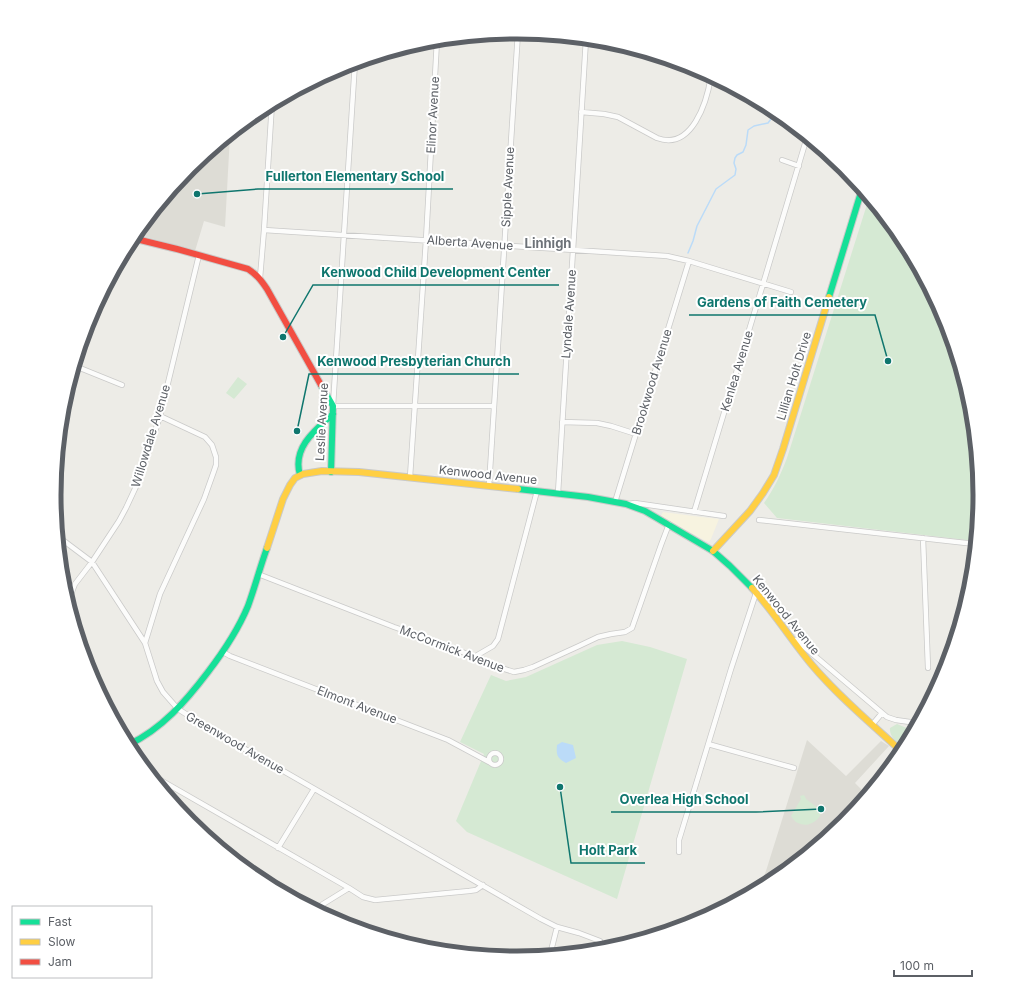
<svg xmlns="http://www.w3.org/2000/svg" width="1034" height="990" font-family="Inter,sans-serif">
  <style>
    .commercial { fill: #f7f3e0 }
    .education { fill: #dddcd5 }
    .green { fill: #d5e9d3 }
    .water { fill: #bbdbf8 }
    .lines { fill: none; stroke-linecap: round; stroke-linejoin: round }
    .stream { stroke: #bbdbf8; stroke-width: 1.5 }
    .street-casing { stroke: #cacac9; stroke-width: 6 }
    .fast-casing { stroke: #c9c9c8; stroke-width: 8 }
    .slow-casing { stroke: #c9c9c8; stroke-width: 8 }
    .jam-casing { stroke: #c9c9c8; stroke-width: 8 }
    .street { stroke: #fcfcfb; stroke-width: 4.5 }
    .fast { stroke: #16e098; stroke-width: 6 }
    .slow { stroke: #ffcf43; stroke-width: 6 }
    .jam { stroke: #f24e42; stroke-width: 6 }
    .labels { text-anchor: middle; stroke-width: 4; stroke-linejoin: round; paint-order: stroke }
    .street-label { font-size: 12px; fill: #5c6066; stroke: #fff }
    .neighbourhood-label { font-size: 13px; font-weight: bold; fill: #6d7278; stroke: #fff }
    .rim { fill: none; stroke: #5c6066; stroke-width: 5 }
    .leader { fill: none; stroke: #0f766e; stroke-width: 1.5 }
    .callout-dot { fill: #0f766e; stroke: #fff; stroke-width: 1.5 }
    .callout-label { font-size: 13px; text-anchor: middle; font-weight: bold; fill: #0f766e; stroke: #fff; stroke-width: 4; stroke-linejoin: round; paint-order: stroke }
  </style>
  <rect width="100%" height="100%" fill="#edece7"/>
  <path class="commercial" d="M663,512L693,516L719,519L711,539L709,542L704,540L661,516Z"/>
  <path class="education" d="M230,135L225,227L204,221L195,251L173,244L135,234L190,167Z
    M807,740L846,776L881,741L889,746L855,783L867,795L844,823L774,880L759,888L766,871Z"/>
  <path class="green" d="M869,198L902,238L945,318L971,405L980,495L975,541L777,518L764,503C774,489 781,474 787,458Z
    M238,377L247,384L234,399L226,393Z
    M622,641L650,647L687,659L617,899L467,832L456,821L484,754L460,742L491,675L506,681L526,677L597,645Z
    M897,724L909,729L912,733L904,747C897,742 889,737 890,728Z
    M804,795L806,799L822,811C819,821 809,828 798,823C795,822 793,819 791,816L801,799L800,796Z"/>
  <path class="water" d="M562,742L573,745L576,758L566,763C557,758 556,755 557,745Z"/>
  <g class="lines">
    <path class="stream" d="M688,253L693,241L697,226L716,189L735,175L736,169L734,163L735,158L737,155L743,152L746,145L748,130L754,126L768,123L776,112"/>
    <g class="street-casing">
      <path id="street" d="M499,34C549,37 598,45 647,53
        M355,62L333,406H494
        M581,112L604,114L618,117L657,138C692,151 707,102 711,76
        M782,160L799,166
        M264,230L667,256L689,261L791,292
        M260,278L264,230L272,103
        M75,366L122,385
        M160,416L205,437L212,445L216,457V465L214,471L204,499L160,594L145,643L157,681L163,692L178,709L205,726L541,919L557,927L579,933L600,941
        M562,422L597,423L611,426L636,434
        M410,477L426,240L437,40
        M489,486L518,32
        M558,493L586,39
        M615,502L689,261
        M628,504L635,503L724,516
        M694,512L763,284L807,137
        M759,520L975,544
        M923,538L928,668
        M64,541L92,562L145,643
        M258,574L394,627L448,646L498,667L514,672L524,670L533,667L579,646L598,637L611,634L625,632L632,628L661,545L669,524
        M68,602L75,584L92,562L119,521L126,508L140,478L160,416L199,255
        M796,640L887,717L896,720L917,723
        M223,652L230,656L448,740L489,762
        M474,657L493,646L498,639L537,491
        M872,725L882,713
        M708,744L794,768
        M489 759a6 6 0 1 1 12 0a6 6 0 1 1-12 0Z
        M150,774L349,888
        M278,848L314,789
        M679,852V840L731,669L756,593
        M315,909L349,888L363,897L375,900L469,891L476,890L483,885
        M550,955L557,927
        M506,957L550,953"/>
    </g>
    <g class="fast-casing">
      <path id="fast" d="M829,297L862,189
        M321,385L333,406L331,472
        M300,475C292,448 315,430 333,414
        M518,489L588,497L626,504L645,511L713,551L730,566L752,588
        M128,745C162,729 186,701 208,672C224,651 238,630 248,606C255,587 260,567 267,548"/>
    </g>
    <g class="slow-casing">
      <path id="slow" d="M267,548L283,499L290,485L295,478L303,474L322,471L359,472L518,489
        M713,551L750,511L763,493L774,475L783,449L829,297
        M752,588C774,612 791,640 812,665C839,697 872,724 902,752"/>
    </g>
    <g class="jam-casing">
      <path id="jam" d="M132,238L177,249L248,269C257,275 261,280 267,289L321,385"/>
    </g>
    <use href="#street" class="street"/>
    <use href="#fast" class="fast"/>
    <use href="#slow" class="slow"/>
    <use href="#jam" class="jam"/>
  </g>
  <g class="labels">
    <g class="street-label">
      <text transform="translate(433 115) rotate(-87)" y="4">Elinor Avenue</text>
      <text transform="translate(508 187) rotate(-87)" y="4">Sipple Avenue</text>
      <text transform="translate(470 243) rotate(4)" y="4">Alberta Avenue</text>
      <text transform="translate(569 314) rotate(-86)" y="4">Lyndale Avenue</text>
      <text transform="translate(737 371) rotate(-73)" y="4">Kenlea Avenue</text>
      <text transform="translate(794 376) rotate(-73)" y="4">Lillian Holt Drive</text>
      <text transform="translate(652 382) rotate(-73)" y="4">Brookwood Avenue</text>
      <text transform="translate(322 422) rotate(-87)" y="4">Leslie Avenue</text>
      <text transform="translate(151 436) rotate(-73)" y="4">Willowdale Avenue</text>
      <text transform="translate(488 475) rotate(6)" y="4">Kenwood Avenue</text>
      <text transform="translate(786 615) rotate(51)" y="4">Kenwood Avenue</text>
      <text transform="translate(452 649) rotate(21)" y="4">McCormick Avenue</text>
      <text transform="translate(357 705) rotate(21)" y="4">Elmont Avenue</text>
      <text transform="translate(235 743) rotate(30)" y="4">Greenwood Avenue</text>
    </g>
    <g class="neighbourhood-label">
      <text x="548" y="248">Linhigh</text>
    </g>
  </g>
  <path d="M0 0H1034V990H0ZM61 495a456 456 0 1 1 912 0a456 456 0 1 1-912 0Z" fill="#fff" fill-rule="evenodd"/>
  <path class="rim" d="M61 495a456 456 0 1 1 912 0a456 456 0 1 1-912 0Z"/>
  <path class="leader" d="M197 194L258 189H453M283 337L313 285H559M888 361L875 315H689M297 431L309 374H519M821 809L756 812H611M560 787L571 863H645"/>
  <g class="callout-dot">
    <circle cx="197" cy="194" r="4"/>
    <circle cx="283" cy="337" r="4"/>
    <circle cx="888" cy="361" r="4"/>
    <circle cx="297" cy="431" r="4"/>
    <circle cx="821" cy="809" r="4"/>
    <circle cx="560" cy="787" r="4"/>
  </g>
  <g class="callout-label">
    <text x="355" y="181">Fullerton Elementary School</text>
    <text x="436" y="277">Kenwood Child Development Center</text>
    <text x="782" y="307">Gardens of Faith Cemetery</text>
    <text x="414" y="366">Kenwood Presbyterian Church</text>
    <text x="684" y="804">Overlea High School</text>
    <text x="608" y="855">Holt Park</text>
  </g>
  <rect x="12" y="906" width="140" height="72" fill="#ffffff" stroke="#bebfc2"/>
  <rect x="20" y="919" width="20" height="6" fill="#16e098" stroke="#bebfc2"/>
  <text x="48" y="926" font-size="12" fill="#5c6066">Fast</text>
  <rect x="20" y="939" width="20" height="6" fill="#ffcf43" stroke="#bebfc2"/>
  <text x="48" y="946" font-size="12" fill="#5c6066">Slow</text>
  <rect x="20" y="959" width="20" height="6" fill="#f24e42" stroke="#bebfc2"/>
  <text x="48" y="966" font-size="12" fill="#5c6066">Jam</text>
  <path d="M894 970v6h78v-6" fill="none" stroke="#5c6066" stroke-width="2"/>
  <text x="900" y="970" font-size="12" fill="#5c6066" stroke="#ffffff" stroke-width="3" paint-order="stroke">100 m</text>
</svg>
